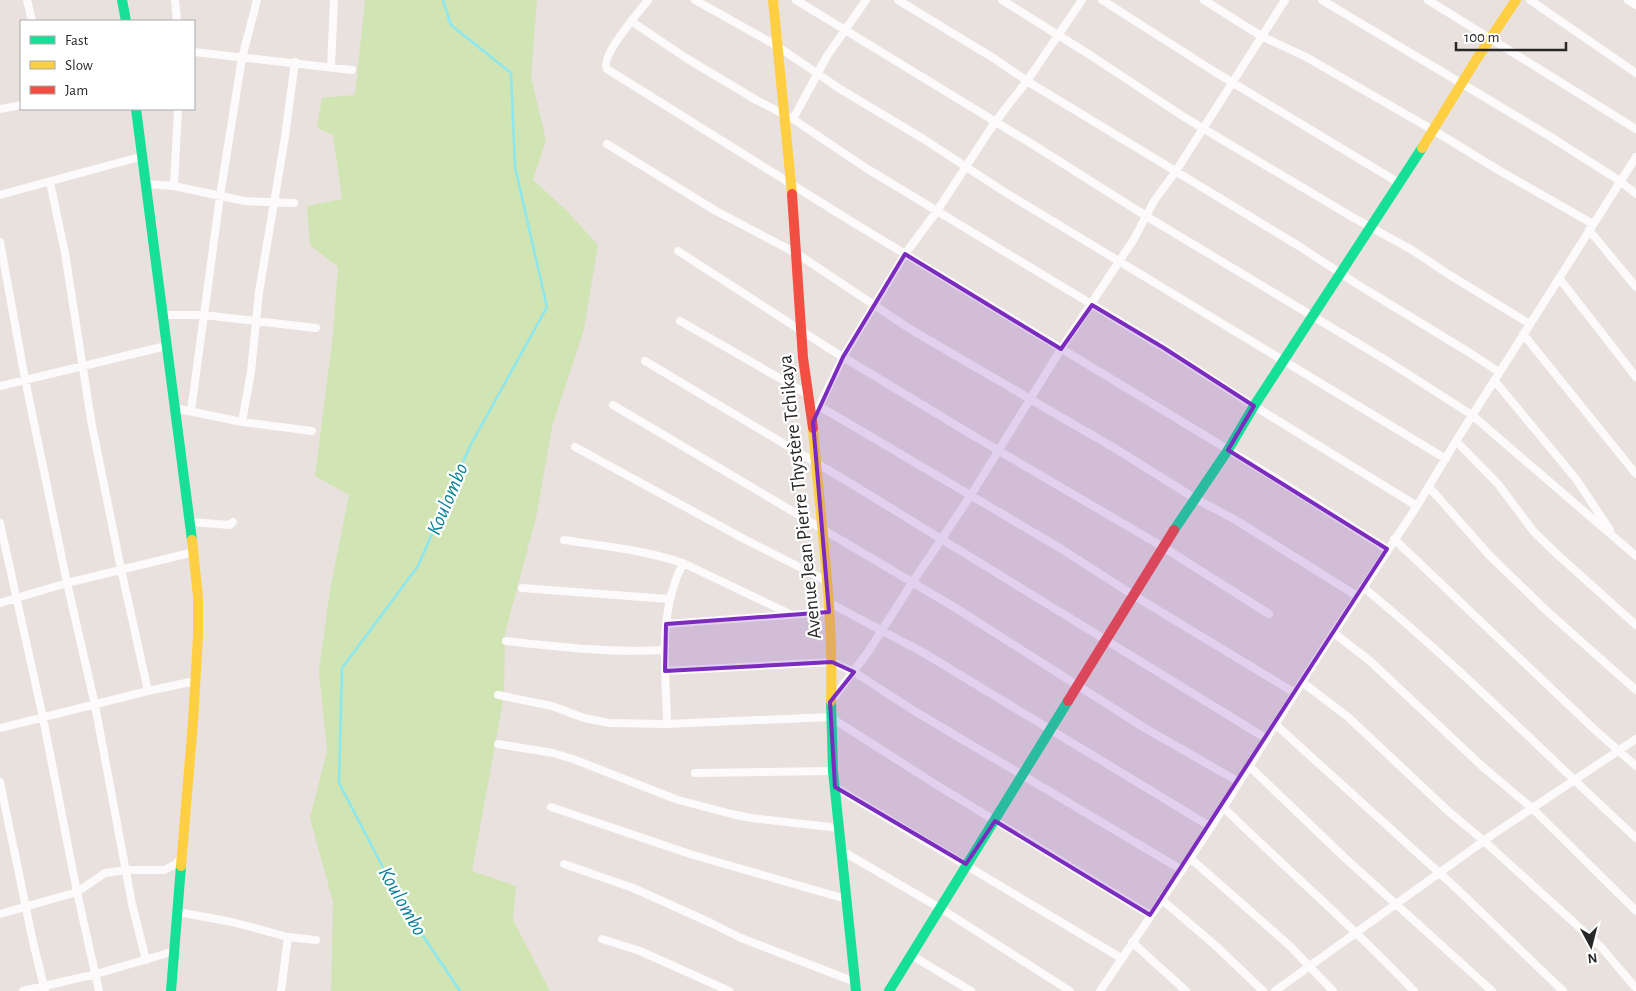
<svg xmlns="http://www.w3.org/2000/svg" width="1636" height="991" font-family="'Alegreya Sans',sans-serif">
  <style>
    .green { fill: #d1e4b4 }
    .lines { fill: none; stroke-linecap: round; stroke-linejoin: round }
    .stream { stroke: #8ce7ee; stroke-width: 2.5 }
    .street { stroke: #fcfafa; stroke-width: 8 }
    .fast { stroke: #16e098; stroke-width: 10 }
    .slow { stroke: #ffcf43; stroke-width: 10 }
    .jam { stroke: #f24e42; stroke-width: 10 }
    .marked { fill: #7b2cbf; fill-opacity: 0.2; stroke: #7b2cbf; stroke-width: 4; stroke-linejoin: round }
    .labels { text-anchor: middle; stroke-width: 4.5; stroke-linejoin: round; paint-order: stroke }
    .street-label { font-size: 20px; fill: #282828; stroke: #fff }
    .water-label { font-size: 21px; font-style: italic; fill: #078098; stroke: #fff }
  </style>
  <rect width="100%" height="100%" fill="#e8e1dd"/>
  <path class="green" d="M365,0H537L531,77L546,140L533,180L566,210L598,245L584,329L552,427L536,518L505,633L504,696L472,871L516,886L513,920L550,991H331L333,902L310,818L327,751L319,671L330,590L349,495L315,476L333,335L338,267L310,245L307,206L342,199L333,135L317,128L322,98L355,95Z"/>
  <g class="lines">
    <path class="stream" d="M443,0L451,25L511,73L515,167L547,307L470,446L418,566L342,668L339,783L403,906L460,991"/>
    <path class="street" d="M27,0L32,21
      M175,0L177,21
      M648,0C639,12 599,57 607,69L849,220L1270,475L1387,549
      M695,0L777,46L840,89L922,138L1003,191L1446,459
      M796,0L1032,144L1146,216L1389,362L1472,415L1636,556
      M898,0L995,59L1027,81L1302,248L1360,286L1470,353L1499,372
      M1002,0L1090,55L1184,117L1354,218L1412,250L1448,274L1530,324
      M1102,0L1215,72L1399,183
      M1204,0L1261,36L1306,57L1433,130L1500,171L1593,224
      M1322,0L1546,134L1620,181L1636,194
      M1428,0L1636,129
      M1530,0L1636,73
      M1628,0L1636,5
      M631,21L686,58L758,101L793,119L866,168L1164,348L1254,406L1417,506
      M194,52L352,70
      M331,67L334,0
      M0,109L21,105
      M793,119L827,56L866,0
      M607,144L716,211L796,253L910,329L1116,449L1196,499L1234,519L1357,596
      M50,182L65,253L91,420L121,569L148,691
      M146,184L174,186L244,201L294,203
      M174,186L178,109
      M0,195L143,156
      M1589,230L1636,287
      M0,242L25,379L67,583L95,705L132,904L146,960
      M678,251L825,346L972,435L1163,547L1269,614
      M1559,278L1636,377
      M162,315H203L316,328
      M680,321L809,395
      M1523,334L1636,474
      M645,361L850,483L1267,739
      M1494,380L1576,479L1610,530
      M0,386L166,346
      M613,405L954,607L1143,727L1239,782
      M819,406L1060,548L1133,595L1295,693
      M174,408L242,422L312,431
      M818,409L843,357L905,254L937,211L995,122L1027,81L1082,0
      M191,411L220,196L242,58L257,0
      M242,422L251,372L259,292L285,137L295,62
      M1456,441L1498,484L1534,532L1559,556L1636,625
      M575,447L744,539L827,581
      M1429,487L1490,556L1549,613L1636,690
      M190,522L230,525L233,522
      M0,523L43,718L77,892L99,991
      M1394,539L1594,729L1636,766
      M564,540C604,546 644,550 683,563L790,614
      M1363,587C1459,666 1545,754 1636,838
      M522,588L669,599
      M828,602L924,653L1211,827
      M0,603L67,583L194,552
      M666,624L829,612
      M1334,633L1370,661L1483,767L1533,809L1636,911
      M506,641C559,647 611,653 665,650
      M665,671L832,662L854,672L916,712L1182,870
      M1302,682L1348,717L1448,811L1484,841L1601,947L1635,987
      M498,695L552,706L584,718L609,723L667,724L830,717L935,784L1150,915
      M831,701L868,652L912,583L971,495L1061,349L1134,239L1154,201L1176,171L1285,0
      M667,724C666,667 657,615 683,563
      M1275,724L1456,888L1563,991
      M0,728L148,691L195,681
      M498,744L553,753L573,759L678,800L732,814L751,818L839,828
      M1249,766L1345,858L1492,991
      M695,773L833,771
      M0,782L33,942L45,991
      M835,787L1121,958
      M551,807L693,855L846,899
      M1223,807C1286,869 1353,926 1414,991
      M842,851L940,908L1070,991
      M1190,858L1290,946L1333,991
      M564,864L633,888L711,923L741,938L855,982
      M1161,899L1216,946L1263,991
      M178,912L232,922L288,937L316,940
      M0,914L77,892L105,873L126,870H164L176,864L182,856
      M602,939L640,951L729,991
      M1132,942L1186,991
      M911,955L971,991
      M23,991L96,974L175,951
      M281,991L288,937
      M1100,991L1211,827L1319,655L1417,506L1456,441L1636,157
      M1275,991L1492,835L1636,739"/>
    <path class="fast" d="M122,0L126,21
      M136,109L192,540
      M1174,530L1228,450L1254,406L1422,148
      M831,701L833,771L856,991
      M171,991L181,866
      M889,991L1068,701"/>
    <path class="slow" d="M773,0L792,194
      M1422,148L1476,60L1516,0
      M813,428C820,519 834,610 831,701
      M181,866L193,722L198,636V597L192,540"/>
    <path class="jam" d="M792,194L803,358L813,428
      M1068,701L1174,530"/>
  </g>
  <path class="marked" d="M905,254L1061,349L1092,305L1164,348L1254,406L1228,450L1387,549L1150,915L995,821L966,864L835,787L830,702L854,672L832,662L665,671L666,624L829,612L813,422L843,357Z"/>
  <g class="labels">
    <g class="street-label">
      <text transform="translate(799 497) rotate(-96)" y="7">Avenue Jean Pierre Thystère Tchikaya</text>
    </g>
    <g class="water-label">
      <text transform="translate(447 499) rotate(-67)" y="7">Koulombo</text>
      <text transform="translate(403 901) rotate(60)" y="7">Koulombo</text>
    </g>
  </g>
  <rect x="20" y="20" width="175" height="90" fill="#ffffff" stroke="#a9a9a9"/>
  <rect x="30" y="36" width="25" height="8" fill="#16e098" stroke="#a9a9a9"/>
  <text x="65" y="45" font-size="15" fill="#282828">Fast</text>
  <rect x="30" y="61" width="25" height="8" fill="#ffcf43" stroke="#a9a9a9"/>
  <text x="65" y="70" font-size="15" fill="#282828">Slow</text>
  <rect x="30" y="86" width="25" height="8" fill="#f24e42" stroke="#a9a9a9"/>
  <text x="65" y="95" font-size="15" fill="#282828">Jam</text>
  <g transform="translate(1591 946) rotate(173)" stroke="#ffffff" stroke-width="4" paint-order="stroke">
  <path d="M0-4L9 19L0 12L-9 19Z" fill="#282828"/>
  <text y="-8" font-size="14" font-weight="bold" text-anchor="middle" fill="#282828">N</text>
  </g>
  <path d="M1456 42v8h110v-8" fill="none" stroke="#282828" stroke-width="2.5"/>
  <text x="1464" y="42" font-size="15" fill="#282828" stroke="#ffffff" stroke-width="4" paint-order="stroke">100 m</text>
</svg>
